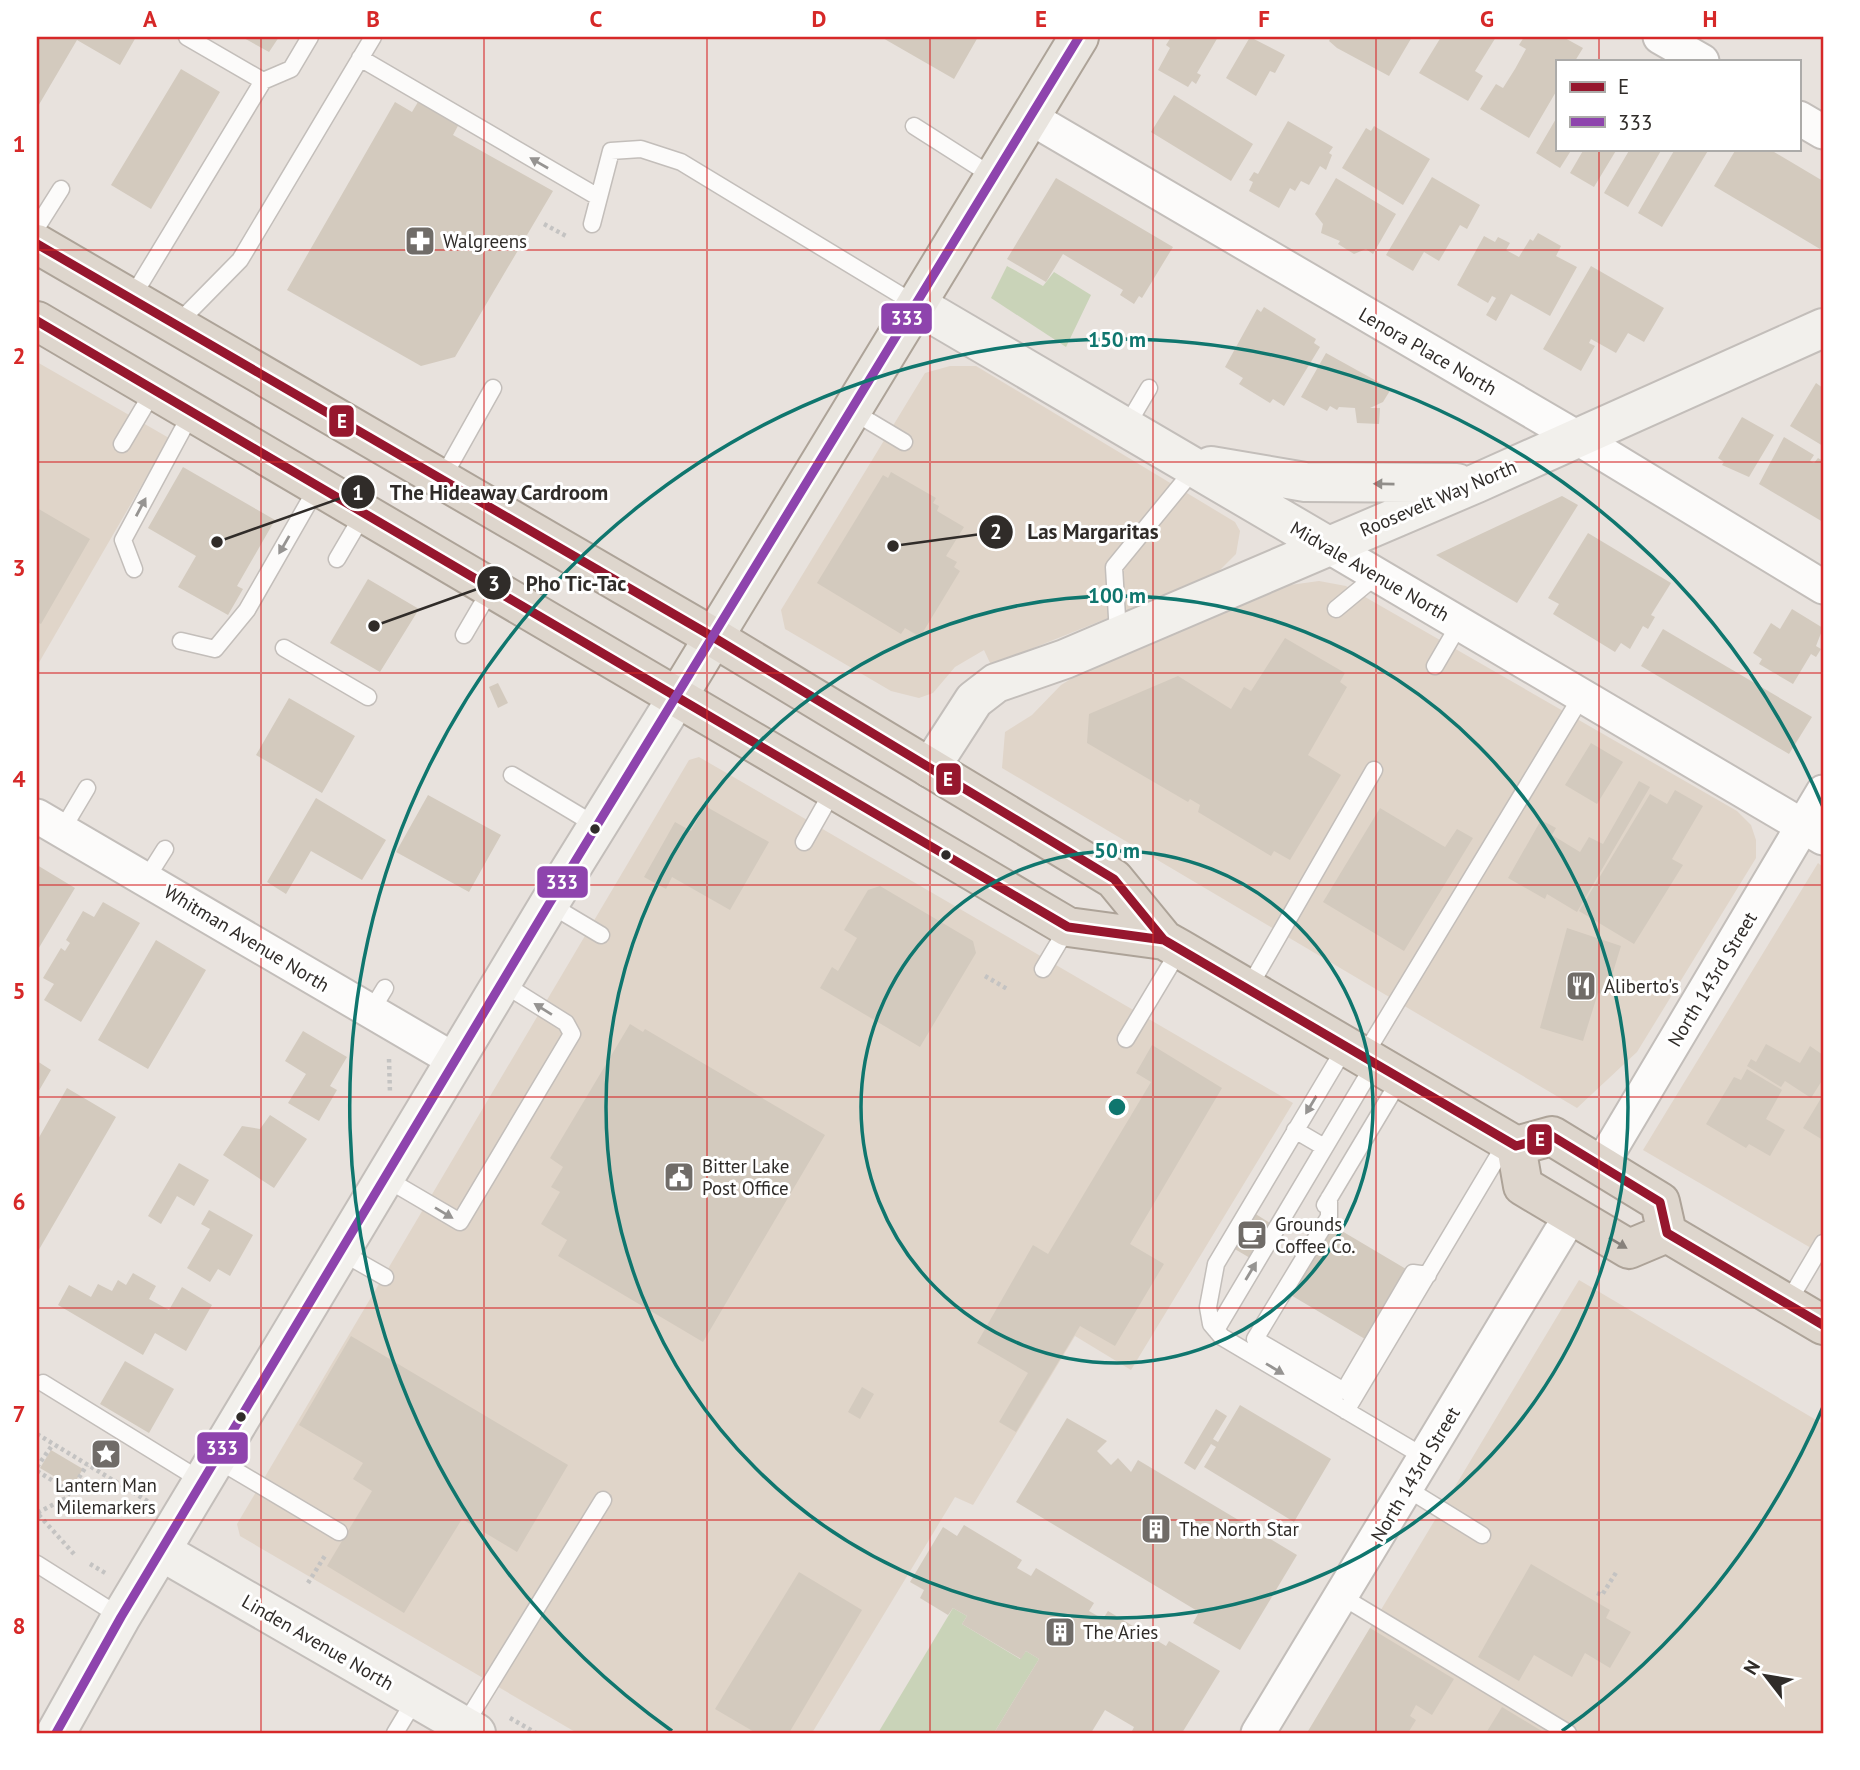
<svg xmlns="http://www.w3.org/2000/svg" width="1860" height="1770" font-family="'PT Sans',sans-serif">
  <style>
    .commercial { fill: #e0d5c9 }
    .green { fill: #c9d3b8 }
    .building { fill: #d3cabe }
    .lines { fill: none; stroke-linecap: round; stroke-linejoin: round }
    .lane-casing { stroke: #c3beba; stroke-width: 19 }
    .street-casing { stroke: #c3beba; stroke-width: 37 }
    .secondary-casing { stroke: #c3beba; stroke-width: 42 }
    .primary-casing { stroke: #ada398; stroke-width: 42 }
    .highway-casing { stroke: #ada398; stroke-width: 42 }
    .path { stroke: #c4c3c2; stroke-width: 4.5; stroke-dasharray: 3.5 3.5; stroke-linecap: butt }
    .lane { stroke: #fcfbfa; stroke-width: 16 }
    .street { stroke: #fcfbfa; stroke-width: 33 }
    .secondary { stroke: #f2f0ec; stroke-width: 38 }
    .primary { stroke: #e9e5df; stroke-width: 38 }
    .highway { stroke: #ded6cd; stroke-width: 38 }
    .bus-1-casing { stroke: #fff; stroke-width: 14 }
    .bus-2-casing { stroke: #fff; stroke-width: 14 }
    .bus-1 { stroke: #96172e; stroke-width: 9 }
    .bus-2 { stroke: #8e44ad; stroke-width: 9 }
    .oneway { fill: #969492 }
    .oneway2 { fill: #918e8a }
    .oneway3 { fill: #87817b }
    .grid { fill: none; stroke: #d62828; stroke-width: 2; stroke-opacity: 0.55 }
    .ring { fill: none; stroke: #0f766e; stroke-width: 3.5 }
    .bus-dot { fill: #302c29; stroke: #fff; stroke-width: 2.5 }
    .labels { text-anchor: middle; stroke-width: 6; stroke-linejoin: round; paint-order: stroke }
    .poi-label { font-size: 19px; fill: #302c29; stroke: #fff; text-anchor: start }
    .street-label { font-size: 19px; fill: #302c29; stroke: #fff }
    .centre { fill: #0f766e; stroke: #fff; stroke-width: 3.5 }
    .ring-label { font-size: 21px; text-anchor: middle; font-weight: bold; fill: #0f766e; stroke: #fff; stroke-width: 6; stroke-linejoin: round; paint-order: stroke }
    .leader { fill: none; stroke: #302c29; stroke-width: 2.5 }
    .callout-dot { fill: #302c29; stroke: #fff; stroke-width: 2.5 }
    .mark-label { font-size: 21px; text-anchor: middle; font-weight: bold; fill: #fff }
    .callout-label { font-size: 21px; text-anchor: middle; font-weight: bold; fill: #302c29; stroke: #fff; stroke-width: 6; stroke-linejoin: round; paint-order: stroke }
    .line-badge { stroke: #fff; stroke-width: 2.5 }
    .badge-label { font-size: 19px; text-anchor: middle; font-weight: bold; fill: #fff }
    .neatline { fill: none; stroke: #d62828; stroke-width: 2.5 }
    .grid-label { font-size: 23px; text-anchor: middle; font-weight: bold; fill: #d62828 }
  </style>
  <rect width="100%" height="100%" fill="#e8e2dd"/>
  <path class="commercial" d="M37,362L169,438L37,666Z
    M950,366H976L1235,522L1240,531L1236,554L1215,575L991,665L984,650L955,667L933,693L919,698L891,691L785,629L781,610L925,373Z
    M1319,581L1346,586L1737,811L1751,825L1756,840V858L1637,1052L1577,1108L1002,768L1005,732L1032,715L1061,685L1085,670L1269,588Z
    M699,757L1293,1103L1131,1370L1075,1336L973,1505L955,1497L812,1733H577L240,1536L237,1524L689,760Z
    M1818,863L1823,867V1255L1643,1150Z
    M1579,1280L1823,1424V1733H1307Z"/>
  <path class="green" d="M1007,266L1043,286L1054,272L1091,295L1066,347L991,298Z
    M953,1608L967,1616L962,1624L1020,1659L1026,1651L1039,1659L994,1733H878Z"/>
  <path class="building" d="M37,37H136L120,65L77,40L37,108Z
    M242,37H279L269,52Z
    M881,37H978L954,79Z
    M1171,37H1218L1197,73L1201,75L1196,84L1192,81L1188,87L1158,70L1170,48L1166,45Z
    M1250,37L1285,55L1275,73L1270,71L1256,96L1226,78Z
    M1331,37H1412L1389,76L1337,48L1329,41Z
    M1441,37H1496L1475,71L1483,76L1468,101L1419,73Z
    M1524,37H1563L1583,48L1575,61H1557V90L1529,138L1480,109L1496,84L1503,88L1515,69L1526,49L1519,45Z
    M181,69L220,92L151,209L111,185Z
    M427,87L466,111L453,135L553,191L455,357L421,366L287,290L395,102L412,112Z
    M1174,95L1253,144L1231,181L1151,132Z
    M1557,117V149H1572L1560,168L1536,153Z
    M1288,121L1333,147L1329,153L1332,155L1326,170L1320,166L1309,185L1301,181L1295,191L1290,188L1279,208L1249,191L1253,182L1249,180L1254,172L1258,174Z
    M1374,126L1430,159L1403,205L1342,168L1366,128L1371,131Z
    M1584,149H1617L1594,187L1570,173Z
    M1630,149H1662L1628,207L1604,193Z
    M1675,149H1709L1662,227L1638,213Z
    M1736,149H1769L1823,181V244L1820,249L1714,186Z
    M1432,177L1480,205L1467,229L1460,225L1439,261L1424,252L1413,271L1386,255Z
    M1056,178L1173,247L1142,298L1139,296L1134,304L1120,295L1123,290L1063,254L1046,282L1007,259Z
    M1336,178L1396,214L1373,254L1366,249L1354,254L1338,244L1340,241L1321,233L1323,224L1315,214Z
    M1538,233L1561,246L1556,256L1577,267L1550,316L1511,294L1496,321L1486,315L1496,298L1492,296L1488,303L1457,285L1484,236L1495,242L1498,237L1510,243L1506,250L1519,257L1530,239L1533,241Z
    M1591,266L1664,308L1644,342L1628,333L1616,353L1591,339L1589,343L1595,346L1581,371L1543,349Z
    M1264,307L1316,339L1314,343L1320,347L1284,406L1273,399L1270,403L1239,384L1243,378L1225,367L1257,309L1261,312Z
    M1326,353L1391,389L1383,402L1370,408H1380L1379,424L1357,423L1355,408L1339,407L1337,410L1330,406L1327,411L1301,397Z
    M1816,383L1823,388V446L1790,426Z
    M1742,417L1774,435L1749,477L1722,465L1724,462L1718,458Z
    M1784,437L1814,455L1810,461L1814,463L1818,458L1823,461V522L1759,484Z
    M183,467L275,520L237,586L243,589L228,615L178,587L196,556L148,528Z
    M891,472L936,498L933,503L939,506L937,511L964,527L946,556L957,562L954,567L960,571L920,637L905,628L901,634L817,583L883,475L888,478Z
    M1562,496L1578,505L1517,603L1436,555Z
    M37,508L90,539L41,624L37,622Z
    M1588,533L1671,583L1651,615L1655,617L1648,629L1643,626L1630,649L1621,643L1615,652L1553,614L1559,604L1548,598Z
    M368,579L419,609L380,672L330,643Z
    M1792,609L1823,628L1816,646L1821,649L1816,657L1811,654L1793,684L1759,664L1762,659L1753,653L1771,623L1780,629Z
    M1663,629L1812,717L1789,754L1641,666Z
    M1285,638L1345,673L1340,682L1347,687L1308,755L1341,775L1290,860L1274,851L1271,856L1198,812L1200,805L1190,799L1188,802L1087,743L1089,714L1178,676L1231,709L1244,687L1251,691Z
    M498,683L508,703L498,708L489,687Z
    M289,698L355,736L322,793L256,755Z
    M1591,743L1623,762L1597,804L1565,785Z
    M1639,781L1650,787L1577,912L1547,894L1545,899L1508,878L1541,820L1556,828L1552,835L1580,852L1589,837L1603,844Z
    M1675,790L1703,806L1672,859L1683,865L1634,944L1579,911L1650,794L1667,804Z
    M428,795L501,835L469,892L396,852Z
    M316,798L386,840L362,880L311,851L286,894L267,882Z
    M705,806L769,842L730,910L672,877L666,889L644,877L675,822L691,831Z
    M1380,808L1445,847L1457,829L1473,838L1404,951L1323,902Z
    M37,865L75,888L37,951Z
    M880,886L973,941L976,953L920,1047L820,988L832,967L838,971L857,938L844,930L868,890Z
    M103,902L140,923L81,1022L44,1000L54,984L43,978L61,948L65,951L70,943L66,940L83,911L94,917Z
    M1567,928L1621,946L1606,995L1598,993L1583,1041L1540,1028Z
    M156,940L206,970L148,1069L98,1040Z
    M630,1024L643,1032L645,1029L825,1135L703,1342L558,1256L567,1240L541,1224L560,1192L551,1187L563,1167L550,1158Z
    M303,1031L347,1057L330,1086L337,1090L319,1121L288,1103L306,1074L285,1061Z
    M1766,1044L1800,1063L1810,1046L1823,1055V1079L1811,1098L1785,1081L1781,1087L1747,1066L1751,1059L1756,1062Z
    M1152,1045L1222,1088L1130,1244L1164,1264L1115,1346L1080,1326L1016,1432L999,1422L1028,1373L977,1343L1033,1245L1048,1254L1151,1082L1136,1073Z
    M37,1061L51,1070L37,1094Z
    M1747,1069L1782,1090L1766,1119L1785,1130L1770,1156L1749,1144L1746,1148L1706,1124L1734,1077L1741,1080Z
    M67,1088L116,1117L37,1253V1141Z
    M1823,1095V1140L1803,1128Z
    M270,1115L307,1139L274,1188L223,1155L242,1126L260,1129Z
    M179,1163L209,1180L194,1206L177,1196L161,1224L148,1216Z
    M209,1210L253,1235L230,1276L218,1269L210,1282L187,1268L210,1229L201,1224Z
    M1254,1213L1270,1223L1250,1258L1233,1248Z
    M1330,1224L1406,1269L1365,1339L1289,1294Z
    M133,1273L156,1286L149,1299L169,1310L182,1287L212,1305L186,1351L155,1333L143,1355L58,1305L69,1285L91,1297L98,1284L112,1291L118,1280L126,1285Z
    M351,1336L568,1465L517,1552L462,1519L404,1613L327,1566L372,1491L353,1479L363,1463L299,1425Z
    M125,1361L174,1389L149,1433L100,1404Z
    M862,1387L874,1394L860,1419L848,1412Z
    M1240,1405L1331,1459L1294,1522L1204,1467L1216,1447L1211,1444L1195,1470L1184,1463L1216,1409L1227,1416L1213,1439L1218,1442Z
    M1067,1418L1107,1441L1097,1451L1111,1465L1118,1458L1131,1472L1138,1460L1297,1555L1240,1650L1193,1623L1199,1612L1016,1502Z
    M51,1450L83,1469L72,1487L40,1468Z
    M964,1525L1022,1560L1017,1568L1031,1576L1036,1568L1094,1603L1089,1611L1103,1619L1108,1611L1166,1646L1169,1641L1220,1671L1182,1733H1131L1134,1727L1105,1710L1091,1733H994L1039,1659L1026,1651L1021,1659L962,1624L967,1616L953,1608L948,1615L920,1598L924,1590L910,1582L943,1527L957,1536Z
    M1531,1564L1610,1610L1606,1618L1631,1632L1610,1668L1585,1653L1572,1677L1534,1655L1519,1681L1478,1657Z
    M799,1572L862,1610L789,1733H756L715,1709Z
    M1370,1628L1454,1679L1432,1715L1416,1705L1410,1716L1416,1720L1408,1733H1307Z
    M1502,1707L1545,1733H1486Z"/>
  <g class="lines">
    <g class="lane-casing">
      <path id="lane" d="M187,37L263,81
        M360,58L598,197
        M914,126L994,177
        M592,224L611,151L641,149L681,162L917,305
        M37,227L61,189
        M131,299L263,81L291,69L310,37
        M176,325L240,260L373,37
        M852,411L904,442
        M1126,427L1149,388
        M122,444L154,390
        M442,479L493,388
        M337,559L364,513
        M134,569L123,540L192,412
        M1336,609L1377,575
        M1118,634L1114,567L1195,468
        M464,635L492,587
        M181,641L215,649L247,610L318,486
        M284,648L368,697
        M1435,666L1460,623
        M512,775L597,826
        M62,830L87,788
        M804,842L834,789
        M146,879L165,849
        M549,904L601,935
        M1043,969L1068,927
        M1248,989L1374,770
        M371,1011L385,988
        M1126,1039L1180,949
        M1346,1046L1216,1264L1208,1307L1211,1324L1222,1337L1426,1458
        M1364,1056L1583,694
        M1295,1130L1324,1147
        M385,1178L460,1222L572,1034L566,1023L502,983
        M1329,1198V1217L1255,1339L1344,1391L1413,1273L1428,1275
        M1325,1205L1401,1078
        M341,1252L385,1277
        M1787,1304L1823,1243
        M1216,1330L1375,1063
        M43,1383L202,1481
        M1346,1411L1507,1141
        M216,1459L339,1532
        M1406,1488L1482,1535
        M37,1564L121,1617
        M1341,1596L1568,1733
        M464,1726L603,1500
        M395,1733L416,1698"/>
    </g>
    <g class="street-casing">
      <path id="street" d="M1660,37L1702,61
        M1031,118L1576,437L1823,587
        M1799,118L1823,132
        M1328,546L1823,838
        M37,816L456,1061
        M1601,1165L1823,792
        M1258,1733L1571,1215"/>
    </g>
    <g class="secondary-casing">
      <path id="secondary" d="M917,305L1328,546
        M1211,466L1305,482L1457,483
        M930,768L974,700L996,683L1065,659L1477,483L1823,328
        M161,1551L476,1733
        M56,1733L121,1617L549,904L678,696"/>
    </g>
    <g class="primary-casing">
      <path id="primary" d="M678,696L1079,37"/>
    </g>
    <g class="highway-casing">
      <path id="highway" d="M37,244L713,637L1114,879L1164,940L1180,949L1516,1146L1552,1136L1660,1202L1667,1233L1823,1325
        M37,321L1068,927L1164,940
        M1516,1146L1523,1186L1629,1249L1667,1233"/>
    </g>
    <path class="path" d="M544,224L566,236
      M985,976L1009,990
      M389,1059L390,1093
      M37,1434L149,1502
      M37,1467L53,1444
      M37,1471L71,1492
      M74,1554L37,1513L66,1498L87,1465
      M90,1564L107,1574
      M308,1583L326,1554
      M1597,1593L1602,1595L1617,1571
      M510,1718L536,1733"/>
    <use href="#lane" class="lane"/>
    <use href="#street" class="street"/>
    <use href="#secondary" class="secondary"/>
    <use href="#primary" class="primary"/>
    <use href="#highway" class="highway"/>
    <g class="bus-1-casing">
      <path id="bus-1" d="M37,244L713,637L1114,879L1164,940L1516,1146L1552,1136L1660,1202L1667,1233L1823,1325
        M37,321L1068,927L1164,940L1193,957"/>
    </g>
    <g class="bus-2-casing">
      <path id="bus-2" d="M56,1733L121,1617L549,904L1079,37"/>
    </g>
    <use href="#bus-1" class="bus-1"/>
    <use href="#bus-2" class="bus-2"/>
  </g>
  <defs><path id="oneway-solid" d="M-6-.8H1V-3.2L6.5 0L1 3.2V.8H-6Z" transform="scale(1.75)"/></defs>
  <g class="oneway">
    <use href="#oneway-solid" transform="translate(539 163) rotate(-150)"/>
    <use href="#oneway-solid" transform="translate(141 507) rotate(-62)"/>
    <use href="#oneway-solid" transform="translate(284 545) rotate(120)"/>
    <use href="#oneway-solid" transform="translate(543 1009) rotate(-148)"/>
    <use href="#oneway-solid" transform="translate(1311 1105) rotate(121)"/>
    <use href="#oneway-solid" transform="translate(444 1213) rotate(31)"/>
    <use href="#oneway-solid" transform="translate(1251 1271) rotate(-59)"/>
    <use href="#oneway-solid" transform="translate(1275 1369) rotate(31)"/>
  </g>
  <use class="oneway2" href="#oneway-solid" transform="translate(1384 484) rotate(-179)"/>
  <use class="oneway3" href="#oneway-solid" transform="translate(1618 1243) rotate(31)"/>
  <path class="grid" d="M261,37V1733M484,37V1733M707,37V1733M930,37V1733M1153,37V1733M1376,37V1733M1599,37V61M1599,149V1733M37,250H1823M37,462H1823M37,673H1823M37,885H1823M37,1097H1823M37,1308H1823M37,1520H1823"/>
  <g class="ring">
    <circle cx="1117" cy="1107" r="256"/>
    <circle cx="1117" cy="1107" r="511"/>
    <path d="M1823 1407A767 767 0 0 1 1562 1731M672 1731A767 767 0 1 1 1823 807"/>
  </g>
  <defs>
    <g id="pharmacy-square" transform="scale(1.575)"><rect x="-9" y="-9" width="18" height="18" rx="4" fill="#706c68" stroke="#fff"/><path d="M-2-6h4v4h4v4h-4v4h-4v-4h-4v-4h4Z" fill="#fff"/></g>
    <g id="restaurant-square" transform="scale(1.575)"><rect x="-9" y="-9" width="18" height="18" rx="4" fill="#706c68" stroke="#fff"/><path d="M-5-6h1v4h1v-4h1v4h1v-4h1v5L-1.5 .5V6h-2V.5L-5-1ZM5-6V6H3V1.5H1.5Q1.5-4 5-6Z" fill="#fff"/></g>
    <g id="civic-square" transform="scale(1.575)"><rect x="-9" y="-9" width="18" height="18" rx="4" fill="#706c68" stroke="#fff"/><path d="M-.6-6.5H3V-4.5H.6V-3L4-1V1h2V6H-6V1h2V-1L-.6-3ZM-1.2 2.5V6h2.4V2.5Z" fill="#fff"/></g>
    <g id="cafe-square" transform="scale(1.575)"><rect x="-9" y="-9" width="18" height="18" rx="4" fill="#706c68" stroke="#fff"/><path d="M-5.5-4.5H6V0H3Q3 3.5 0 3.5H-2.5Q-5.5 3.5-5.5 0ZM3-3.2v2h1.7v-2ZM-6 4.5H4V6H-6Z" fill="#fff"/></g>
    <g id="sight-square" transform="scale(1.575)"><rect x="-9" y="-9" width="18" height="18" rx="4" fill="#706c68" stroke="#fff"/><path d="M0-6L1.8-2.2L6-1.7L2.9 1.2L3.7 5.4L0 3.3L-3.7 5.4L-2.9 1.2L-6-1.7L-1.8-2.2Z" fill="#fff"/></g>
    <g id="building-square" transform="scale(1.575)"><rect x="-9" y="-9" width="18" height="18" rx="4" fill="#706c68" stroke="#fff"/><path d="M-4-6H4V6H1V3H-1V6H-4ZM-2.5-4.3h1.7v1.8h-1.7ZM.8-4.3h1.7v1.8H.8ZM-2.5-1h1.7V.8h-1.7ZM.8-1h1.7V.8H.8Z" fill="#fff"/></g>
  </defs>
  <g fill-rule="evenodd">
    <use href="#pharmacy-square" x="420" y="241"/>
    <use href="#restaurant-square" x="1581" y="986"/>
    <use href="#civic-square" x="679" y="1177"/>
    <use href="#cafe-square" x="1252" y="1235"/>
    <use href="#sight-square" x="106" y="1454"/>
    <use href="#building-square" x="1156" y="1529"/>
    <use href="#building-square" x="1060" y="1632"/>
  </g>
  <g class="bus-dot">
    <circle cx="595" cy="829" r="6"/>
    <circle cx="946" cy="855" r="6"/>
    <circle cx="241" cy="1417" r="6"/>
  </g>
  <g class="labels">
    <g class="poi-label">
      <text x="443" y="248">Walgreens</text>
      <text x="1604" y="993">Aliberto's</text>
      <text x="702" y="1173">Bitter Lake<tspan x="702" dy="22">Post Office</tspan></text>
      <text x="1275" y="1231">Grounds<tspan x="1275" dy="22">Coffee Co.</tspan></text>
      <text x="106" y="1492" text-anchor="middle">Lantern Man<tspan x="106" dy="22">Milemarkers</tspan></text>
      <text x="1179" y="1536">The North Star</text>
      <text x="1083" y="1639">The Aries</text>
    </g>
    <g class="street-label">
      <text transform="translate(1428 351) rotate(30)" y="7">Lenora Place North</text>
      <text transform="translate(1438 498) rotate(-23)" y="7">Roosevelt Way North</text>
      <text transform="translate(1370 571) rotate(30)" y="7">Midvale Avenue North</text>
      <text transform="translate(247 938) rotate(31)" y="7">Whitman Avenue North</text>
      <text transform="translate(1712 979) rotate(-59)" y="7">North 143rd Street</text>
      <text transform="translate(1415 1474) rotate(-59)" y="7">North 143rd Street</text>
      <text transform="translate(318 1642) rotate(30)" y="7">Linden Avenue North</text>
    </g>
  </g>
  <circle cx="1117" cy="1107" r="10" class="centre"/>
  <g class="ring-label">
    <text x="1117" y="347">150 m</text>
    <text x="1117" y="603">100 m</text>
    <text x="1117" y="858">50 m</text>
  </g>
  <path class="leader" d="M217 542L358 492M893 546L996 532M374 626L494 583"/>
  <g class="callout-dot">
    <circle cx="217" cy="542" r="7"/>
    <circle cx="893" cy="546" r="7"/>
    <circle cx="374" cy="626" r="7"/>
    <circle cx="358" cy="492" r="18"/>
    <circle cx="996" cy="532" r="18"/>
    <circle cx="494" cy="583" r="18"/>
  </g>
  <g class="mark-label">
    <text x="358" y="500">1</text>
    <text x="996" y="539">2</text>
    <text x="494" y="591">3</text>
  </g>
  <g class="callout-label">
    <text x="499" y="500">The Hideaway Cardroom</text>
    <text x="1093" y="539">Las Margaritas</text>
    <text x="576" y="591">Pho Tic-Tac</text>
  </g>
  <g class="line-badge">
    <rect x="880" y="302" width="53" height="33" rx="7" fill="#8e44ad"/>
    <rect x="328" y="404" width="27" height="34" rx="7" fill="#96172e"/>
    <rect x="935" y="762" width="27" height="34" rx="7" fill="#96172e"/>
    <rect x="536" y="865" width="53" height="34" rx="7" fill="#8e44ad"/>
    <rect x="1526" y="1123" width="27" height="33" rx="7" fill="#96172e"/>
    <rect x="196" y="1431" width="53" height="34" rx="7" fill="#8e44ad"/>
  </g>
  <g class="badge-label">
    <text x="907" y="325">333</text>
    <text x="342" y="428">E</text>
    <text x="948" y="786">E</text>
    <text x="562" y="889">333</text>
    <text x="1540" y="1146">E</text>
    <text x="222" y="1455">333</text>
  </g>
  <rect width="1860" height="1770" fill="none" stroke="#ffffff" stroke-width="77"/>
  <rect x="1556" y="60" width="245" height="91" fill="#ffffff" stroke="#acaba9" stroke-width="2"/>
  <rect x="1570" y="82" width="35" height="10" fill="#96172e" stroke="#acaba9" stroke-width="2"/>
  <text x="1618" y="94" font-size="21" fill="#302c29">E</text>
  <rect x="1570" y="117" width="35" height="10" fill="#8e44ad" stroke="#acaba9" stroke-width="2"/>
  <text x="1618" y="130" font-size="21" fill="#302c29">333</text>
  <g transform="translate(1766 1676) rotate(301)" stroke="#ffffff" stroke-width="5" paint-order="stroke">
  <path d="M0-5L12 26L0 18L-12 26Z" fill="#302c29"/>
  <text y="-10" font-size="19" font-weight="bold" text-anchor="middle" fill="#302c29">N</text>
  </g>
  <rect x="38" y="38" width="1784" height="1694" class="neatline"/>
  <g class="grid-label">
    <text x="150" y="27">A</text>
    <text x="373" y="27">B</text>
    <text x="596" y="27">C</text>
    <text x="819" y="27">D</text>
    <text x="1041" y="27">E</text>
    <text x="1264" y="27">F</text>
    <text x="1487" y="27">G</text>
    <text x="1710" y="27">H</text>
    <text x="19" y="152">1</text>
    <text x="19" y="364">2</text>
    <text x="19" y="576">3</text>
    <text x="19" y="787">4</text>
    <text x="19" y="999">5</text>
    <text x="19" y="1210">6</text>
    <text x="19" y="1422">7</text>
    <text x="19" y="1634">8</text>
  </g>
</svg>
